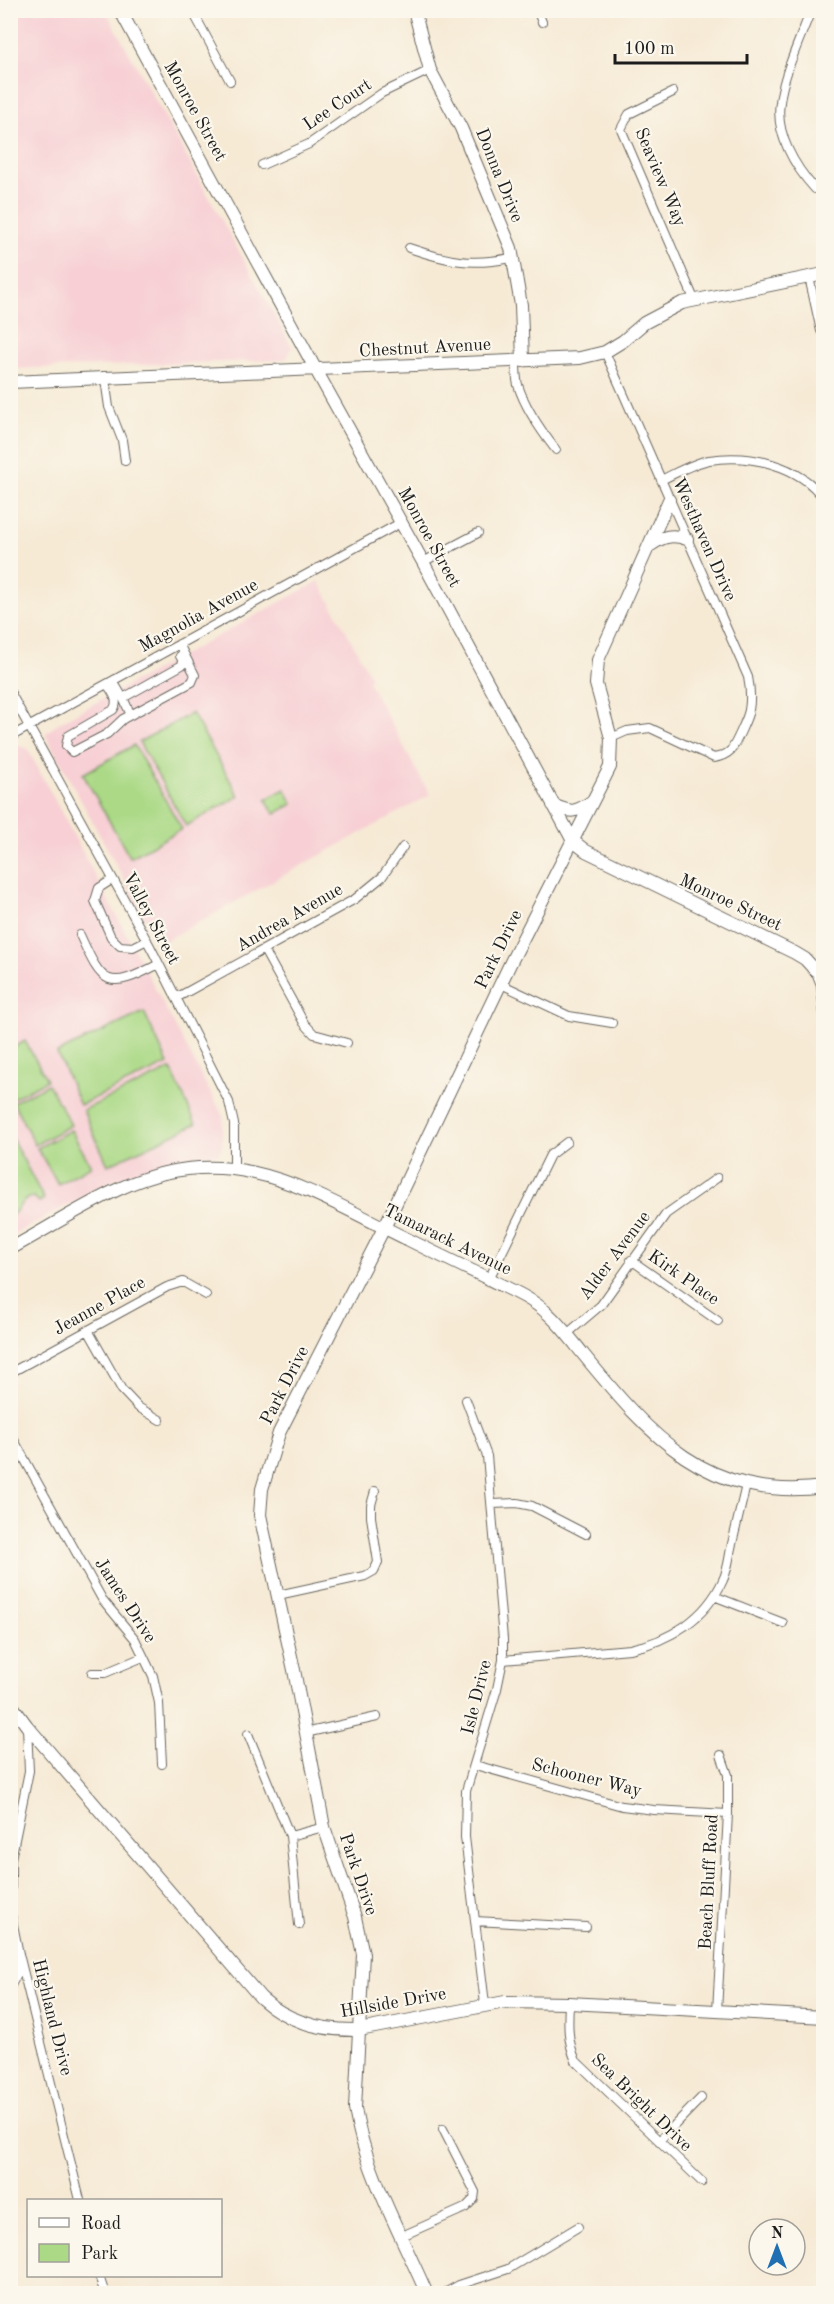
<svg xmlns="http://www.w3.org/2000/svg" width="834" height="2304" font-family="'Old Standard TT',serif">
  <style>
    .built { fill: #f7cfd4 }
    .green { fill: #abd986; stroke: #647a51; stroke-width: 1.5 }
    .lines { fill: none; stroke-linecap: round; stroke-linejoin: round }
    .street-casing { stroke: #68645d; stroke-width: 10 }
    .secondary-casing { stroke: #68645d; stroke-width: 14 }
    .street { stroke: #fff; stroke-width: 8 }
    .secondary { stroke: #fff; stroke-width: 12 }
    .labels { text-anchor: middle; stroke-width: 4.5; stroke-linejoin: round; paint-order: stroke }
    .street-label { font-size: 18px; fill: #1c1c1c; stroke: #fbf7ec }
  </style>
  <rect width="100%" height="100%" fill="#fbf7ec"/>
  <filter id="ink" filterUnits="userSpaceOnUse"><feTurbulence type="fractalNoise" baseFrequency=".0167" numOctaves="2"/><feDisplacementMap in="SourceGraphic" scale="12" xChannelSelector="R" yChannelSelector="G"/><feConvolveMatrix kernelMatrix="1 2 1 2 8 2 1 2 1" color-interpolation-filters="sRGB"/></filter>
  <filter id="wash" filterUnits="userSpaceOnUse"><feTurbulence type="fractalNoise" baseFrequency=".008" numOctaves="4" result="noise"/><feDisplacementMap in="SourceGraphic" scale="24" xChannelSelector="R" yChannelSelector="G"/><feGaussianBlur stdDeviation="1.35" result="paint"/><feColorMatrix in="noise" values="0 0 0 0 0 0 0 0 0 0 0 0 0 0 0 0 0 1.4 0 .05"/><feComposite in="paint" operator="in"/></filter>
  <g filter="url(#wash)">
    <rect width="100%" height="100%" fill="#f6ead5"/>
    <path class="built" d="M10,11H106L292,347L288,357L283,360L11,369Z
      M319,581L371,677L368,681L430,795L159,944L45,734L57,724Z
      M15,745L27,748L223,1116L222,1145L218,1154L170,1160L116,1179L11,1236L10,748Z"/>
    <path class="green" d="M192,713L239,796L186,826L139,742Z
      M134,745L182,829L130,858L83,774Z
      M285,789L293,804L274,814L266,799Z
      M144,1012L168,1064L80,1105L57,1053Z
      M25,1041L47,1080L12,1099L11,1049Z
      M171,1069L196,1124L108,1165L83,1110Z
      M48,1084L71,1125L35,1145L13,1102Z
      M71,1130L91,1166L58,1184L37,1148Z
      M10,1135L44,1199L39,1202L34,1197C21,1198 20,1209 11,1216Z"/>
  </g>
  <g filter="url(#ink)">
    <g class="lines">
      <g class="street-casing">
        <path id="street" d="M192,10L230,81
          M537,10L542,22
          M811,10C801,37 783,75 780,102C775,134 795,167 815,189
          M673,92L629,114L621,129L694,299
          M262,165L309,144L382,93L430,70
          M409,248C447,261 471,266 511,258
          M809,277L821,331L824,332
          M605,352L748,677C750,687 751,699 749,710C748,717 735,745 731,750C726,755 720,757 714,758L650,728L627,731L611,738
          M516,361C516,369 516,377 518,385C525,408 542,432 556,450
          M105,379L109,407L122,440L125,461
          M661,480C676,473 693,463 709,460C749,454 799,464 824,499
          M423,562L478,533
          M113,681L123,698L182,665L184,663L180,656
          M107,684C112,692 120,701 113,710L68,736L66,746L72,752L107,734L123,719L192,682L195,675L179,644
          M10,692L151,948L229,1102L234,1124V1168
          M123,698L131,715
          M10,737L402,522
          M113,879L99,888L95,901L111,937L120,946L133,947L147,940
          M80,935C103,986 107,991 159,964
          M264,950L304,1023L314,1034L347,1043
          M824,964L815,970L821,985L824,1015
          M501,984L569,1016L612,1023
          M176,998L355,899L382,877L403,847
          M631,1260L718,1321
          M489,1279L550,1155L567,1142
          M88,1330L122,1390L138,1407L160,1420
          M568,1333L601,1305L666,1214L717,1178
          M10,1373L167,1287L183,1282L206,1295
          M466,1400L487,1456L503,1639V1660L497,1689L466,1791L465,1837L485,2004
          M10,1433L102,1599L135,1639L153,1676L159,1703L162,1764
          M492,1504L517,1503L532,1506L586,1534
          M278,1595L365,1576L374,1571L378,1562L371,1517V1505L375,1491
          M714,1596L783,1623
          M503,1660L630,1649C670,1641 706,1618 723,1580C728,1570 729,1558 731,1548C736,1527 741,1506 746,1485
          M92,1673H105L143,1657
          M27,1727L29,1771L11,1859V1915L19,1954L80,2200
          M305,1733L377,1717
          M248,1734L290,1836L299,1925
          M475,1765L622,1806L654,1810L728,1814
          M290,1836L324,1827
          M475,1921L586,1927
          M10,1987L18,1972V1962
          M569,2003C568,2023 567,2041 576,2061L702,2182
          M717,2011L728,1814V1775L721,1755
          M659,2141L701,2098
          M402,2236L465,2208L474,2199L475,2192L443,2129
          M99,2276L105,2294
          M443,2294L459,2285L508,2269L578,2227
          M822,2294L824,2282"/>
      </g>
      <g class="secondary-casing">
        <path id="secondary" d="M120,10L316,370L423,562L573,841L586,851L795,953L805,959L815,970
          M414,10L430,70L461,128L511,248L521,305L523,361
          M10,382L580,358L605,352L623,341L644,323L682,303L824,274
          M651,545C663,536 672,534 687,539
          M553,805C571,813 575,813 591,802
          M10,1249C47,1229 83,1205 121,1188C233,1137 310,1192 409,1240C435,1253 462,1266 489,1279C508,1289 530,1297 546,1312C560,1324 571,1339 583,1354C650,1436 707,1502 824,1487
          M10,1703L27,1726L261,1998C289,2023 322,2031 359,2030L505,2002L569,2003L824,2017
          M427,2294C402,2236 364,2169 355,2108L363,1954L355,1917L324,1827L294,1670L260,1515L262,1489L279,1433L384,1228L511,962L610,767L611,738L596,684L598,660L669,500"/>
      </g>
      <use href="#street" class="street"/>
      <use href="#secondary" class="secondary"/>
    </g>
  </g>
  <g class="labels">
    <g class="street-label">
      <text transform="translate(337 104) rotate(-34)" y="6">Lee Court</text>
      <text transform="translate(196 111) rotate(61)" y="6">Monroe Street</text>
      <text transform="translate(500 175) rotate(68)" y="6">Donna Drive</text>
      <text transform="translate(661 177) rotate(67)" y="6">Seaview Way</text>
      <text transform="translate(425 347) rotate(-3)" y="6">Chestnut Avenue</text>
      <text transform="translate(430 537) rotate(61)" y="6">Monroe Street</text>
      <text transform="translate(705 539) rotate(66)" y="6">Westhaven Drive</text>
      <text transform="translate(198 615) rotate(-29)" y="6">Magnolia Avenue</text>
      <text transform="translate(731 902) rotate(25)" y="6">Monroe Street</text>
      <text transform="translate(289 917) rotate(-30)" y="6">Andrea Avenue</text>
      <text transform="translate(152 918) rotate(62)" y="6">Valley Street</text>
      <text transform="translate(498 949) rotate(-64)" y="6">Park Drive</text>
      <text transform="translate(448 1239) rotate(26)" y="6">Tamarack Avenue</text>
      <text transform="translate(614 1255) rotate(-53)" y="6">Alder Avenue</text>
      <text transform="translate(684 1277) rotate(35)" y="6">Kirk Place</text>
      <text transform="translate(99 1305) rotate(-29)" y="6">Jeanne Place</text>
      <text transform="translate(284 1385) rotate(-63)" y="6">Park Drive</text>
      <text transform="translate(126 1600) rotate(57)" y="6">James Drive</text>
      <text transform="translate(476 1697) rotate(-76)" y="6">Isle Drive</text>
      <text transform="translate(587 1777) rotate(14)" y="6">Schooner Way</text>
      <text transform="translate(359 1874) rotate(71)" y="6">Park Drive</text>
      <text transform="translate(708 1882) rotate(-87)" y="6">Beach Bluff Road</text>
      <text transform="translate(393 2002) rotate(-10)" y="6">Hillside Drive</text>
      <text transform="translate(53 2017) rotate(76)" y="6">Highland Drive</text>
      <text transform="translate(642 2102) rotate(44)" y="6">Sea Bright Drive</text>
    </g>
  </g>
  <rect width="834" height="2304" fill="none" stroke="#fbf7ec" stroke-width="36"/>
  <rect x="27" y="2199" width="195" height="78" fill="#fbf7ec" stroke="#a29f99" stroke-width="1.5"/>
  <rect x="39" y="2218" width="30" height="9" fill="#ffffff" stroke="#a29f99" stroke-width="1.5"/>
  <text x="81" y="2229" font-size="18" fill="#1c1c1c">Road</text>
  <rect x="39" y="2244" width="30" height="18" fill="#abd986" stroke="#a29f99" stroke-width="1.5"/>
  <text x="81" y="2259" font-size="18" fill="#1c1c1c">Park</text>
  <g transform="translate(777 2247)"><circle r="28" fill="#fbf7ec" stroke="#a29f99" stroke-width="1.5"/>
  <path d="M0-4.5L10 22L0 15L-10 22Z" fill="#1f6fb2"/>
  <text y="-9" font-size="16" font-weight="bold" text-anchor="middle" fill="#1c1c1c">N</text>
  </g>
  <path d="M615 54v9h132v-9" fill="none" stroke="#1c1c1c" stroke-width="3"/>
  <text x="624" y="54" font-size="18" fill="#1c1c1c" stroke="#fbf7ec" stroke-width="4.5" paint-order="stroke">100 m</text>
</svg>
